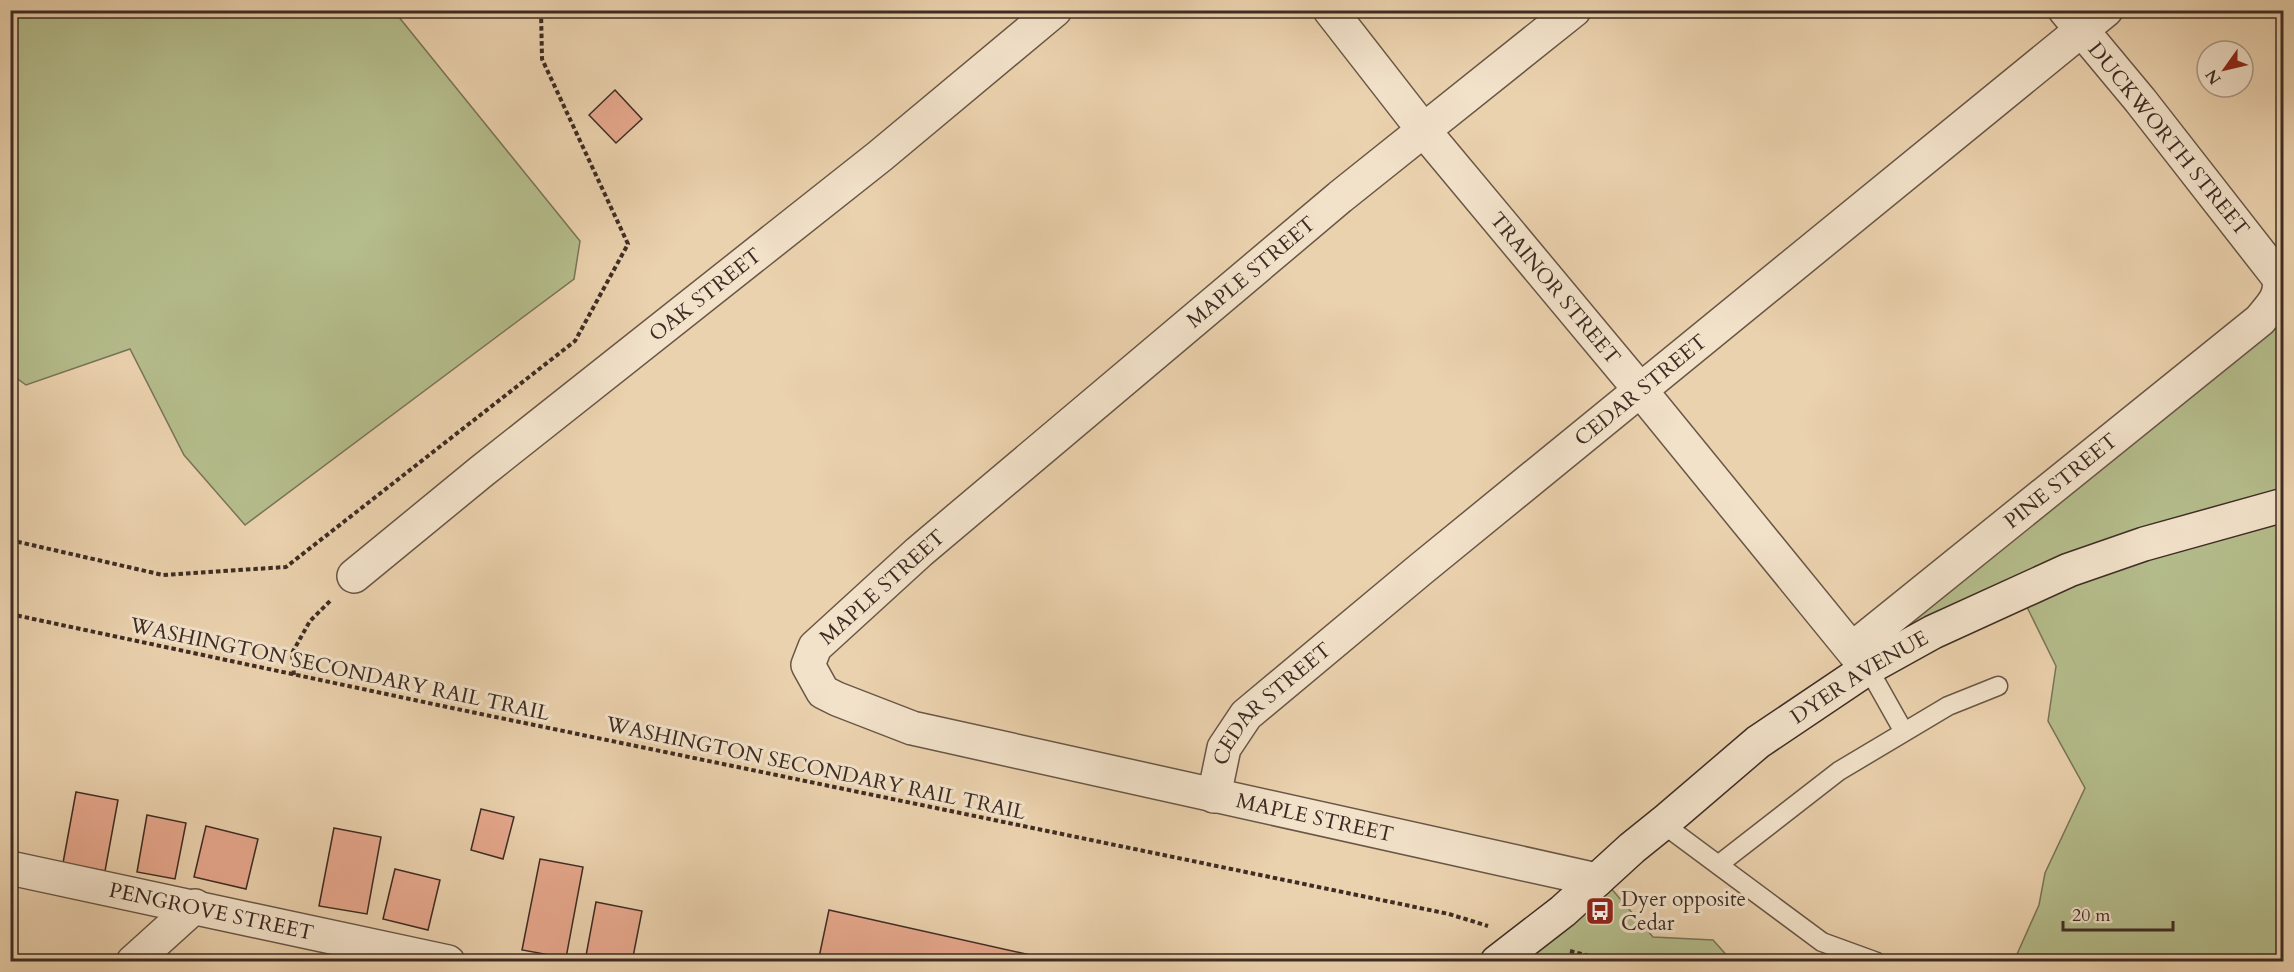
<svg xmlns="http://www.w3.org/2000/svg" width="2294" height="972" font-family="Cardo,serif">
  <style>
    .green { fill: #b5bd8c; stroke: #7a7458; stroke-width: 1.5 }
    .building { fill: #e7a88d; stroke: #3e2c24; stroke-width: 1.5 }
    .lines { fill: none; stroke-linecap: round; stroke-linejoin: round }
    .lane-casing { stroke: #695646; stroke-width: 21 }
    .street-casing { stroke: #695646; stroke-width: 36 }
    .secondary-casing { stroke: #3e2c24; stroke-width: 36 }
    .path { stroke: #3e2c24; stroke-width: 4; stroke-dasharray: 4.5 3; stroke-linecap: butt }
    .lane { stroke: #f2e2ca; stroke-width: 18 }
    .street { stroke: #f2e2ca; stroke-width: 33 }
    .secondary { stroke: #f2e2ca; stroke-width: 33 }
    .labels { text-anchor: middle; stroke-width: 6; stroke-linejoin: round; paint-order: stroke }
    .street-label { font-size: 21px; fill: #3e2c24; stroke: #f2e2ca }
    .poi-label { font-size: 21px; fill: #3e2c24; stroke: #f2e2ca; text-anchor: start }
  </style>
  <rect width="100%" height="100%" fill="#ebd2ae"/>
  <filter id="stains"><feTurbulence type="fractalNoise" baseFrequency=".00333" numOctaves="4"/><feColorMatrix values="0 0 0 0 .2 0 0 0 0 .09 0 0 0 0 .02 0 0 0 .5 -.17"/></filter>
  <radialGradient id="worn" r=".72"><stop offset=".6" stop-color="#630" stop-opacity="0"/><stop offset="1" stop-color="#630" stop-opacity=".3"/></radialGradient>
  <path class="green" d="M10,11H394L580,241L574,279L245,525L184,455L130,349L26,385L11,374Z
    M2283,297V961H2014L2039,905L2045,873L2085,788L2048,721L2056,666L2022,597L1876,662L1860,640Z
    M1603,879L1653,937L1713,940L1731,960L1738,961L1496,962Z"/>
  <path class="building" d="M615,90L642,119L616,143L589,115Z
    M76,792L118,800L105,871L63,863Z
    M481,809L514,817L503,859L471,850Z
    M147,815L186,823L175,879L137,872Z
    M206,826L258,839L246,889L194,877Z
    M334,828L381,837L367,914L319,906Z
    M540,859L583,867L566,958L522,950Z
    M395,869L440,880L428,930L383,919Z
    M596,902L642,911L632,962L585,961Z
    M829,910L1062,962H818Z"/>
  <g class="lines">
    <g class="lane-casing">
      <path id="lane" d="M1868,668L1904,732
        M1663,824L1822,942L1877,962
        M1718,865L1839,771L1948,706L1998,686"/>
    </g>
    <g class="street-casing">
      <g id="street">
        <path id="s1" d="M1330,10L1425,132L1641,391L1866,667"/>
        <path id="s2" d="M1574,10L1340,197L919,552L815,647L808,665L823,692L837,699L912,728L1597,880"/>
        <path id="s3" d="M354,576L482,471L880,156L1055,10"/>
        <path id="s4" d="M1852,649L2260,320C2272,305 2282,297 2279,278L2140,100L2065,10"/>
        <path id="s5" d="M1214,796L1224,748L1246,715L1421,569L2106,10"/>
        <path id="s6" d="M10,868L448,962"/>
        <path d="M133,962L195,906"/>
      </g>
    </g>
    <g class="secondary-casing">
      <g id="secondary">
        <path id="s7" d="M1497,962L1563,911L1632,848L1668,819L1758,742L1868,668L1933,632L2069,570L2144,544L2284,505"/>
      </g>
    </g>
    <path class="path" d="M10,540L163,575L286,567L575,341L628,244L542,59L541,10
      M10,614L452,708L1449,914L1488,926
      M294,675L292,653L310,621L331,600
      M1570,951L1613,962"/>
    <use href="#lane" class="lane"/>
    <use href="#street" class="street"/>
    <use href="#secondary" class="secondary"/>
  </g>
  <defs>
    <g id="bus-square" transform="scale(1.5)"><rect x="-9" y="-9" width="18" height="18" rx="4" fill="#8f2418" stroke="#f2e2ca"/><path d="M-5-6H5V4H4V6H2V4H-2V6H-4V4H-5ZM-3.5-4V0h7V-4ZM-3.5 1.2v1.5H-2V1.2ZM2 1.2v1.5H3.5V1.2Z" fill="#fff"/></g>
  </defs>
  <g fill-rule="evenodd">
    <use href="#bus-square" x="1600" y="911"/>
  </g>
  <g class="labels">
    <g class="street-label">
      <text transform="translate(2169 139) rotate(51)" y="7">DUCKWORTH STREET</text>
      <text transform="translate(1251 272) rotate(-40)" y="7">MAPLE STREET</text>
      <text dy="7" stroke="none"><textPath href="#s1" startOffset="358">TRAINOR STREET</textPath></text>
      <text dy="7" stroke="none"><textPath href="#s3" startOffset="450">OAK STREET</textPath></text>
      <text dy="7" stroke="none"><textPath href="#s5" startOffset="600">CEDAR STREET</textPath></text>
      <text dy="7" stroke="none"><textPath href="#s4" startOffset="268">PINE STREET</textPath></text>
      <text transform="translate(882 587) rotate(-42)" y="7">MAPLE STREET</text>
      <text transform="translate(340 669) rotate(12)" y="7">WASHINGTON SECONDARY RAIL TRAIL</text>
      <text dy="7" stroke="none"><textPath href="#s7" startOffset="462">DYER AVENUE</textPath></text>
      <text dy="7" stroke="none"><textPath href="#s5" startOffset="114">CEDAR STREET</textPath></text>
      <text transform="translate(816 768) rotate(12)" y="7">WASHINGTON SECONDARY RAIL TRAIL</text>
      <text dy="7" stroke="none"><textPath href="#s2" startOffset="1550">MAPLE STREET</textPath></text>
      <text dy="7" stroke="none"><textPath href="#s6" startOffset="206">PENGROVE STREET</textPath></text>
    </g>
    <g class="poi-label">
      <text x="1621" y="906">Dyer opposite<tspan x="1621" dy="24">Cedar</tspan></text>
    </g>
  </g>
  <rect width="2294" height="972" fill="none" stroke="#ebd2ae" stroke-width="36"/>
  <rect x="12" y="12" width="2270" height="948" fill="none" stroke="#3e2c24" stroke-width="3"/>
  <rect x="18" y="18" width="2258" height="936" fill="none" stroke="#3e2c24" stroke-width="1.5"/>
  <g transform="translate(2225 69) rotate(236)"><circle r="28" fill="#f2e2ca" stroke="#aa9988" stroke-width="1.5"/>
  <path d="M0-4.5L10 22L0 15L-10 22Z" fill="#8f2418"/>
  <text y="-9" font-size="16" font-weight="bold" text-anchor="middle" fill="#3e2c24">N</text>
  </g>
  <path d="M2063 921v9h110v-9" fill="none" stroke="#3e2c24" stroke-width="3"/>
  <text x="2072" y="921" font-size="18" fill="#3e2c24" stroke="#f2e2ca" stroke-width="4.5" paint-order="stroke">20 m</text>
  <rect width="100%" height="100%" filter="url(#stains)"/>
  <rect width="100%" height="100%" fill="url(#worn)"/>
</svg>
